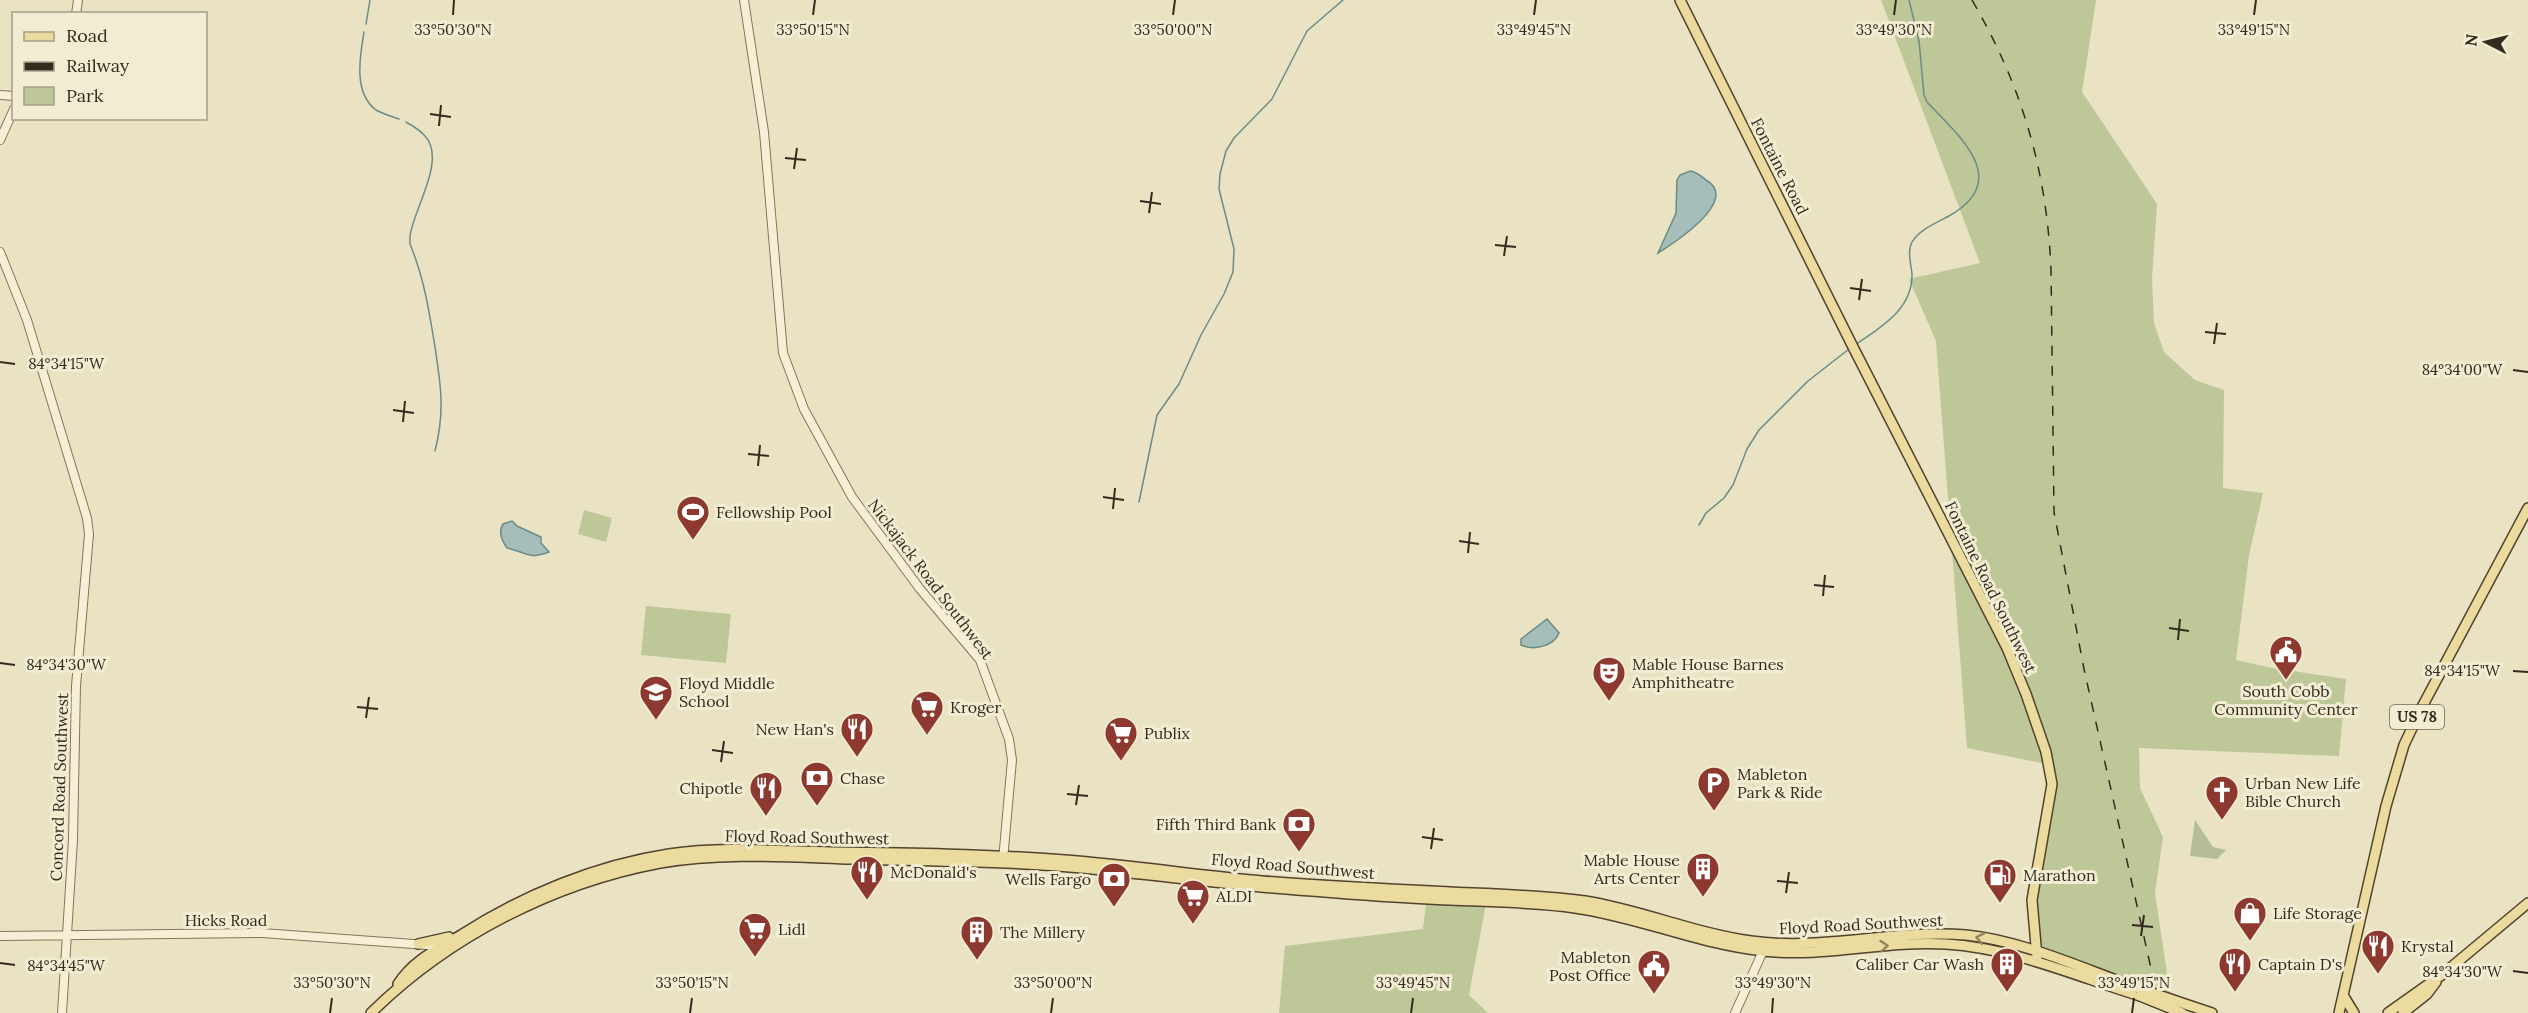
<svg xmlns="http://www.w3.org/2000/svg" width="2528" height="1013" font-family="Lora,serif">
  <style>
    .green { fill: #bdc798 }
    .cemetery { fill: #b4bd97 }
    .water { fill: #a5beb9; stroke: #6d8b86; stroke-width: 1.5 }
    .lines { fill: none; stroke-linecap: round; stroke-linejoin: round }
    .stream { stroke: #6d8b86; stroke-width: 1.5 }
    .minor-casing { stroke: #83755b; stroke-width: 10 }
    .major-casing { stroke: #51432f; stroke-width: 12 }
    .minor { stroke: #f6efd6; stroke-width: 8 }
    .major { stroke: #ebdb9e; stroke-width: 9 }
    .rail { stroke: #342b1e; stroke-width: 1.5; stroke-dasharray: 10 10; stroke-linecap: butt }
    .major-bridge-casing { stroke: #51432f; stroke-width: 12; stroke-linecap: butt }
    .major-bridge { stroke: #ebdb9e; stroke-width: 9 }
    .oneway { stroke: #90835e }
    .ticks { fill: none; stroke: #342b1e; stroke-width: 2 }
    .labels { text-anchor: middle; stroke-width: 6; stroke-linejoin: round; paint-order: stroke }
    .shield { fill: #f2ecd2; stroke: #6d6554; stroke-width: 1.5 }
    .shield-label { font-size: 15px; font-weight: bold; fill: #342b1e }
    .street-label { font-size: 16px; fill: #342b1e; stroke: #f2ecd2 }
    .poi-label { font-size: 16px; fill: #342b1e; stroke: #f2ecd2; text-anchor: start }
    .ticks-label { font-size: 15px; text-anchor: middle; fill: #342b1e; stroke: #f2ecd2; stroke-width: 6; stroke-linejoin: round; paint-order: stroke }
  </style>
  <rect width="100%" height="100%" fill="#eae3c3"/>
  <path class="green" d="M1881,0H2096L2082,92L2157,204L2152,279L2154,323L2164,352L2195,380L2224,390L2223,488L2263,493L2249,555L2236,660L2272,668L2346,679L2339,756L2139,748L2140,788L2163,837L2155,893L2170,993L2038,954L2033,933L2040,849L2049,802L2047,764L1967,748L1936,341L1909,279L1980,263Z
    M584,510L612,518L606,542L578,534Z
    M646,606L731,614L726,663L641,655Z
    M1428,889L1488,893L1469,995L1488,1013H1279L1285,946L1423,929Z"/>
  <path class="cemetery" d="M2195,820L2213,847L2226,850L2217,859L2190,856Z"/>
  <path class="water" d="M1690,171C1697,172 1701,176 1706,180C1741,200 1674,243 1658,253L1676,213L1677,180L1680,175Z
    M512,521L517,526L541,537V543L549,552C528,560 526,552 507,548C502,541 498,532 503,524Z
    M1547,619L1559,633C1554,646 1534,651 1521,645V639Z"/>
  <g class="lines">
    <path class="stream" d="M366,24L370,0
      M364,32C360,56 353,93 376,110C383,114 391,116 399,119
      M406,122C413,126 420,130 425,136C447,160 413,210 410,236V244C424,278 429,310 435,347C441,386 445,412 435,451
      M1855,345C1881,327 1913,309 1912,274C1911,264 1907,251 1912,242C1920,229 1936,223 1949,216C2013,180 1959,136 1927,102L1924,95L1919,41L1909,0
      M1139,502L1157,415L1179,384L1201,335L1224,294L1233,272L1234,249L1219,189L1220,174L1226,151L1234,138L1272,99L1307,31L1343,0
      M1699,525L1706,513L1724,498L1733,485L1747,449L1759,430L1808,381L1849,349"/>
    <g class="minor-casing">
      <path id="minor" d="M744,0L764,132L783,353L804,409L852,497L920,589L980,660L1009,739L1012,760L1003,860
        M76,14L78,0
        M0,95L14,96
        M0,140L14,109
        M0,252L27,320L87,518L89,534L76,686L73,840L62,1013
        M0,936L262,933L441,946
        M1735,1013L1763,951"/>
    </g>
    <g class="major-casing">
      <path id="major" d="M1680,0L1852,345L2007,648L2026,694L2046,752L2052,784L2032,900L2037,957
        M418,944L449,937
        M398,984C413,960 438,949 461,935C523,895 597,865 669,854C722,846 778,851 831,852C909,853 987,854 1065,860C1131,865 1196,875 1262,881C1324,886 1387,889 1450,892C1495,894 1540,895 1585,901C1641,910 1694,933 1751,941C1823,951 1895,929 1966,935C2025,941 2083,969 2138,988
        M2343,995L2354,1013
        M2188,1005L2212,1013
        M371,1013C448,937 553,883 660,863C723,852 789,857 852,859C929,861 1006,861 1082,868C1145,874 1209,882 1273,888C1325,892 1377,897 1429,899C1477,902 1527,901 1575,908C1639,917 1698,944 1763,951C1824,958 1885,940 1946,944C2013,948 2076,976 2140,996
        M2339,1013L2386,806L2404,745L2422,707L2528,508
        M2388,1013L2443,974L2528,903
        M2403,1013L2427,994L2436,982"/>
    </g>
    <use href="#minor" class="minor"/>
    <use href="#major" class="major"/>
    <path class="rail" d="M1972,0C2022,86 2047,171 2051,270L2054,512L2084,669L2161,1013"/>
    <g class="major-bridge-casing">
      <path id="major-bridge" d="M2138,988L2188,1005
        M2140,996L2182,1013"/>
    </g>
    <use href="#major-bridge" class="major-bridge"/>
  </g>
  <defs><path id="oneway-chevron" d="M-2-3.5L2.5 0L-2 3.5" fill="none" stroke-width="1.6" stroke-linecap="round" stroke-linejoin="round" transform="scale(1.5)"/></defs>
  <g class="oneway">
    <use href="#oneway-chevron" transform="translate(1980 938) rotate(-169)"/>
    <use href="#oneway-chevron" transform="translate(1884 946) rotate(-5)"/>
  </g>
  <path class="ticks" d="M453,15L454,0M813,15L815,0M1173,15L1175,0M1534,15L1536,0M1894,15L1896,0M2254,15L2256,0M430,114L451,117M439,126L441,105M785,158L806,160M794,169L797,148M1140,201L1161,204M1149,213L1152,192M1495,245L1516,247M1504,256L1507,236M1850,288L1871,291M1859,300L1862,279M2205,332L2226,334M2214,344L2217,323M0,362L15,364M2513,370L2528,372M393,410L414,413M403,422L405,401M748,454L769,456M758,466L760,445M1103,497L1124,500M1113,509L1115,488M1459,541L1479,544M1468,553L1470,532M1814,585L1834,587M1823,596L1825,575M2169,628L2189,631M2178,640L2180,619M0,663L15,665M2513,671L2528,672M357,707L378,709M366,718L369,697M712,750L733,753M721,762L724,741M1067,794L1088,796M1076,805L1079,785M1422,837L1443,840M1431,849L1434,828M1777,881L1798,883M1786,893L1789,872M2132,925L2153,927M2141,936L2144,915M0,963L15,965M2513,971L2528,973M330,1013L332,998M690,1013L692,998M1051,1013L1053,998M1411,1013L1413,998M1772,1013L1773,998M2132,1013L2134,998"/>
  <defs>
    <g id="stadium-pin" transform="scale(1.725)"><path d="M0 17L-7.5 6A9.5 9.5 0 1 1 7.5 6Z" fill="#8d3930" stroke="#f2ecd2"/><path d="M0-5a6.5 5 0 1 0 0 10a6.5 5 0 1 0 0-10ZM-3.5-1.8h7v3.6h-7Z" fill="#fff"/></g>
    <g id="civic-pin" transform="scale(1.725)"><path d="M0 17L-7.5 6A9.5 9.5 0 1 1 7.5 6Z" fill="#8d3930" stroke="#f2ecd2"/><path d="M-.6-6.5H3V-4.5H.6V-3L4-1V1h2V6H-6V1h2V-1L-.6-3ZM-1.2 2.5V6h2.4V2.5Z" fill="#fff"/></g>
    <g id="theatre-pin" transform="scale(1.725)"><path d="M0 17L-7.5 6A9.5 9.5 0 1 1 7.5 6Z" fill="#8d3930" stroke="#f2ecd2"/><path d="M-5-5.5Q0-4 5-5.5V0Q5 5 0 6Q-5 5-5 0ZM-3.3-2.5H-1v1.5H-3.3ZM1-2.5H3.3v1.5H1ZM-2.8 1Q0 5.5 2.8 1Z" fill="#fff"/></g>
    <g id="school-pin" transform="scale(1.725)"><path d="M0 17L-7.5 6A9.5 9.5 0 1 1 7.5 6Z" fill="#8d3930" stroke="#f2ecd2"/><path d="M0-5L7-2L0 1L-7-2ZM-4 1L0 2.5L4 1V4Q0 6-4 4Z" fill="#fff"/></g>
    <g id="supermarket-pin" transform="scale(1.725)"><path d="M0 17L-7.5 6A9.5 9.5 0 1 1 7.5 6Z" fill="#8d3930" stroke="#f2ecd2"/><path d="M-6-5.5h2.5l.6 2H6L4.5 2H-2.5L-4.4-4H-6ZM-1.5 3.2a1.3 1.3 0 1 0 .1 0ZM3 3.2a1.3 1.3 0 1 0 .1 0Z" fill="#fff"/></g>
    <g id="restaurant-pin" transform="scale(1.725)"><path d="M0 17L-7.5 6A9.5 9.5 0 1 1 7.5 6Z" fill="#8d3930" stroke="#f2ecd2"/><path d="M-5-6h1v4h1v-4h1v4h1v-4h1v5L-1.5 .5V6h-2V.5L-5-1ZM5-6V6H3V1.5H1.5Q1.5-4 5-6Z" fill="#fff"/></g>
    <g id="bank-pin" transform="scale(1.725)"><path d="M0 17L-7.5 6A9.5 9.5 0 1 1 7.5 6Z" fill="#8d3930" stroke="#f2ecd2"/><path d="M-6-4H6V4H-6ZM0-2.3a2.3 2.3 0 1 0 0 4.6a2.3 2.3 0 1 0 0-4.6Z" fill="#fff"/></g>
    <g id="parking-pin" transform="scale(1.725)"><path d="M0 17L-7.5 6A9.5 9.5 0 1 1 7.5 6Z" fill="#8d3930" stroke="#f2ecd2"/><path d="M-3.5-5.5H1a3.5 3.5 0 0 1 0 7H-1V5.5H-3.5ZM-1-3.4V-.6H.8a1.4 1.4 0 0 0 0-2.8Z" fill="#fff"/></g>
    <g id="church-pin" transform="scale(1.725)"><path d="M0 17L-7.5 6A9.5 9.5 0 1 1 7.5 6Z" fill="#8d3930" stroke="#f2ecd2"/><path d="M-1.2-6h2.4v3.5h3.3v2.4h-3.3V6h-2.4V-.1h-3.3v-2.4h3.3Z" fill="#fff"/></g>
    <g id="building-pin" transform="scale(1.725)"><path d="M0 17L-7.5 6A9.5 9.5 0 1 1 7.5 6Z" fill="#8d3930" stroke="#f2ecd2"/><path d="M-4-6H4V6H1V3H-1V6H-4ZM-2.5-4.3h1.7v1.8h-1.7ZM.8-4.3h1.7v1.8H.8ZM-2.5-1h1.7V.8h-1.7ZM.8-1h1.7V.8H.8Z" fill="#fff"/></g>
    <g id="fuel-pin" transform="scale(1.725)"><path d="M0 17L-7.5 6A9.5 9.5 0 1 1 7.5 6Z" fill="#8d3930" stroke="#f2ecd2"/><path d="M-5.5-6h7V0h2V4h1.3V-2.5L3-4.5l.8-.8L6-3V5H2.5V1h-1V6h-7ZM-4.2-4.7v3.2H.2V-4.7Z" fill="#fff"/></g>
    <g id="shop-pin" transform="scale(1.725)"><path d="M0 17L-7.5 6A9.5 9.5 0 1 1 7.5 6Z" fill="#8d3930" stroke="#f2ecd2"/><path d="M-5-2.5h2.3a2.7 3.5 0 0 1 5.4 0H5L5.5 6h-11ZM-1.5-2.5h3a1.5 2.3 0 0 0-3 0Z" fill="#fff"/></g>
  </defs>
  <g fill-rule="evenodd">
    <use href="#stadium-pin" x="693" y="512"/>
    <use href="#civic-pin" x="2286" y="652"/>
    <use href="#theatre-pin" x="1609" y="673"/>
    <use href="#school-pin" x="656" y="692"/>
    <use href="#supermarket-pin" x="927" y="707"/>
    <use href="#restaurant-pin" x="857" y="729"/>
    <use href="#supermarket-pin" x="1121" y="733"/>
    <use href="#bank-pin" x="817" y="778"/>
    <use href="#parking-pin" x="1714" y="783"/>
    <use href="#restaurant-pin" x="766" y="788"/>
    <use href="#church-pin" x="2222" y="792"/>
    <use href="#bank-pin" x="1299" y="824"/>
    <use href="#building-pin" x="1703" y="869"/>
    <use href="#restaurant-pin" x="867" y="872"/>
    <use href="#fuel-pin" x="2000" y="875"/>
    <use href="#bank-pin" x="1114" y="879"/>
    <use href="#supermarket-pin" x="1193" y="896"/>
    <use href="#shop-pin" x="2250" y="913"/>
    <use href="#supermarket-pin" x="755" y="929"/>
    <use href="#building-pin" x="977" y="932"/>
    <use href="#restaurant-pin" x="2378" y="946"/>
    <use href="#building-pin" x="2007" y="964"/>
    <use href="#restaurant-pin" x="2235" y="964"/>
    <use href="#civic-pin" x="1654" y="966"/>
  </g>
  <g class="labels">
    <rect class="shield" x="2390" y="705" width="54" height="24" rx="4.5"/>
    <g class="shield-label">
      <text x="2417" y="722">US 78</text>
    </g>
    <g class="street-label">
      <text transform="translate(1780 166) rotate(63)" y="6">Fontaine Road</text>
      <text transform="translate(931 579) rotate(53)" y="6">Nickajack Road Southwest</text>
      <text transform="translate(1991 587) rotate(64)" y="6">Fontaine Road Southwest</text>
      <text transform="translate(59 787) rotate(-88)" y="6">Concord Road Southwest</text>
      <text transform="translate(807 837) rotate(1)" y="6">Floyd Road Southwest</text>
      <text transform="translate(1293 866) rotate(5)" y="6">Floyd Road Southwest</text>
      <text x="226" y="926">Hicks Road</text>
      <text transform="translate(1861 924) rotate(-3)" y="6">Floyd Road Southwest</text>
    </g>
    <g class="poi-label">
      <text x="716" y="518">Fellowship Pool</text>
      <text x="1632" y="670">Mable House Barnes<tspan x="1632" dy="18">Amphitheatre</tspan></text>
      <text x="679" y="689">Floyd Middle<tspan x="679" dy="18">School</tspan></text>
      <text x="2286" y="697" text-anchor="middle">South Cobb<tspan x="2286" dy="18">Community Center</tspan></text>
      <text x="950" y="713">Kroger</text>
      <text x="834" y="735" text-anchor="end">New Han's</text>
      <text x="1144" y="739">Publix</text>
      <text x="1737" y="780">Mableton<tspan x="1737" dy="18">Park &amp; Ride</tspan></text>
      <text x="840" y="784">Chase</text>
      <text x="2245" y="789">Urban New Life<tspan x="2245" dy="18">Bible Church</tspan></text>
      <text x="743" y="794" text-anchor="end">Chipotle</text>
      <text x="1276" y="830" text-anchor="end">Fifth Third Bank</text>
      <text x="1680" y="866" text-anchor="end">Mable House<tspan x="1680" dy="18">Arts Center</tspan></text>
      <text x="890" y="878">McDonald's</text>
      <text x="2023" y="881">Marathon</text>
      <text x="1091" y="885" text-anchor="end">Wells Fargo</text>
      <text x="1216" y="902">ALDI</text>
      <text x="2273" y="919">Life Storage</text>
      <text x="778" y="935">Lidl</text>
      <text x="1000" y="938">The Millery</text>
      <text x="2401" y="952">Krystal</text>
      <text x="1631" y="963" text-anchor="end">Mableton<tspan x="1631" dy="18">Post Office</tspan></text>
      <text x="1984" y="970" text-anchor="end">Caliber Car Wash</text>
      <text x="2258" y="970">Captain D's</text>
    </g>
  </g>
  <g class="ticks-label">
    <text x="453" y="35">33°50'30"N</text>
    <text x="813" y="35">33°50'15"N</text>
    <text x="1173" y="35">33°50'00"N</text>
    <text x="1534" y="35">33°49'45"N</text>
    <text x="1894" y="35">33°49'30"N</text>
    <text x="2254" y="35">33°49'15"N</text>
    <text x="66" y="369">84°34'15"W</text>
    <text x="2462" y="375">84°34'00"W</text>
    <text x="66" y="670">84°34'30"W</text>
    <text x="2462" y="676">84°34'15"W</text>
    <text x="66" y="971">84°34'45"W</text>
    <text x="2462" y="977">84°34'30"W</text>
    <text x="332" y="988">33°50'30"N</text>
    <text x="692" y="988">33°50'15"N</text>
    <text x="1053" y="988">33°50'00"N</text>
    <text x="1413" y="988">33°49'45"N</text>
    <text x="1773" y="988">33°49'30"N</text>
    <text x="2134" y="988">33°49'15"N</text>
  </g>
  <rect x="12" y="12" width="195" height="108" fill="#f2ecd2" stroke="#a69f8a" stroke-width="1.5"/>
  <rect x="24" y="32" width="30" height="9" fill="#ebdb9e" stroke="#a69f8a" stroke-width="1.5"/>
  <text x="66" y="42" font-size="18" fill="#342b1e">Road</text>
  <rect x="24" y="62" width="30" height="9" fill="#342b1e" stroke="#a69f8a" stroke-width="1.5"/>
  <text x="66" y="72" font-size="18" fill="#342b1e">Railway</text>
  <rect x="24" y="87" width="30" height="18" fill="#bdc798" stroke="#a69f8a" stroke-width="1.5"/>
  <text x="66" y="102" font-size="18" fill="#342b1e">Park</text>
  <g transform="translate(2486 42) rotate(277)" stroke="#f2ecd2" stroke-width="4.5" paint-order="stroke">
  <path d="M0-4.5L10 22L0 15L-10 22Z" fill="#342b1e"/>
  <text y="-9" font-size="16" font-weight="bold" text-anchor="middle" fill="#342b1e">N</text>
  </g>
</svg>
